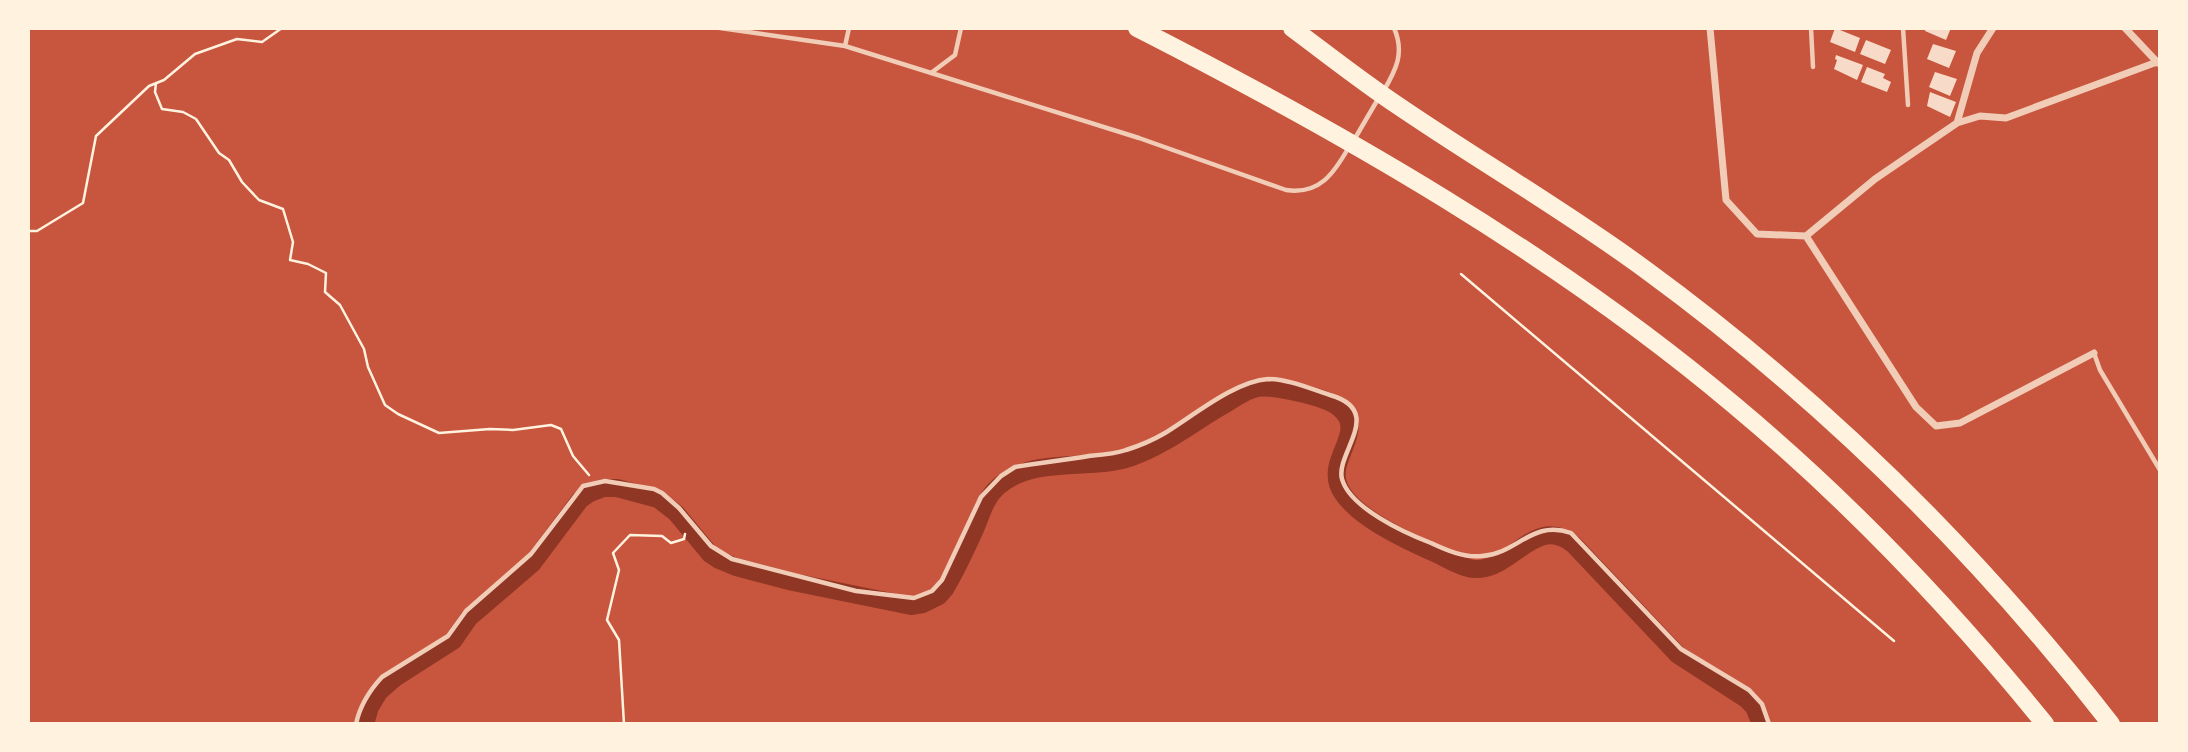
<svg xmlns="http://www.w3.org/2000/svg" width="2188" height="752" font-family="Jost,sans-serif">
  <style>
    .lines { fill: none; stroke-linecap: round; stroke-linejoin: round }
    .canal { stroke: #8f3625; stroke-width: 18 }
    .building { fill: #f7dbc8 }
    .path { stroke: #fff3e0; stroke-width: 2.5 }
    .service { stroke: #f1ccb7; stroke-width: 4.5 }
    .minor { stroke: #f1ccb7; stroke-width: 7 }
    .motorway { stroke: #fff3e0; stroke-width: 18 }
  </style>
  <rect width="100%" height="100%" fill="#c8553d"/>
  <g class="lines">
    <path class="canal" d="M365,724L370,707L379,692L395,678L453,641L469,618L532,564L580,500L590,493L603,488H617L658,499L676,513L710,554L719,560L736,567L793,582L911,606L923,604L939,596L945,589C957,569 967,547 976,527C982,512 986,497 999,486C1035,455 1090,472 1132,457C1164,446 1194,422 1224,405C1234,399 1245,390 1257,388C1272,385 1326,397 1338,407C1368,430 1329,455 1338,484C1348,515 1411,543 1439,555C1451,561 1466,570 1479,569C1514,567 1537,514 1574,545L1678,655L1746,699L1754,707L1761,724"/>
  </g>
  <path class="building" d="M1835,28L1860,38L1855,52L1830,42Z
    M1926,28H1951L1946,40L1925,31Z
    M1866,40L1891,50L1885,64L1860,54Z
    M1933,44L1956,51L1949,68L1927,59Z
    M1836,55L1863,65L1857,80L1834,69L1837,60L1835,59Z
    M1867,67L1885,74L1883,78L1891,82L1887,92L1861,82Z
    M1935,72L1957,79L1950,96L1929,87Z
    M1930,92L1956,102L1950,117L1927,106Z"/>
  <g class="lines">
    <path class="path" d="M156,83L155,92L162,109L183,112L196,119L219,153L229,160L242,182L259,200L283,209L293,242L290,260L308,264L326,273L325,292L340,305L364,349L368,367L385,405L398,414L439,433L490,429L513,430L551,425L561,429L573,456L589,475
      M28,231H37L83,203L96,136L149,86L164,80L195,54L237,39L262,42L282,28
      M1461,274L1894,641
      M624,724L619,640L607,620L619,570L613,553L630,535L662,536L671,543L684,539L685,534"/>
    <path class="service" d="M720,28L845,46L1139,138L1286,190C1320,195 1334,173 1349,147
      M1811,28L1813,67
      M1903,28L1908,105
      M845,46L849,28
      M931,73L955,55L961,28
      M1383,92C1396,70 1405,53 1394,28
      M1354,140L1378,99
      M2094,353L2100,370L2160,470
      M356,724C360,705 369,691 382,677L448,636L466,611L531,554L583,486L605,481L654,489L662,493L679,508L711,546L732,559L856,591L914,598L932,591L942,580L981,497L1001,476L1015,467C1040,463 1065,460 1089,456C1101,455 1115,454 1126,450C1139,446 1153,440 1165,433C1193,416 1235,381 1268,379C1288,379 1311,389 1330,395C1386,411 1335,453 1342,479C1350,508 1405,533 1431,543C1446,550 1464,558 1482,556C1517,554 1532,519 1571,533L1681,649L1749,690L1762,704L1769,724"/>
    <path class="minor" d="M1710,28L1726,200L1757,234L1806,236L1875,179L1957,123L1977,53L1993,28
      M2125,28L2158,63
      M1957,123L1980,116L2006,118L2157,62
      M1806,236L1916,407L1936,426L1960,423L2094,353"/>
    <path class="motorway" d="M1137,28C1343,133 1556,255 1734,405C1848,500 1951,608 2045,724
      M1292,28C1327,54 1361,81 1397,105C1479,161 1566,211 1646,270C1821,398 1978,553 2111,724"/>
  </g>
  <rect width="2188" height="752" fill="none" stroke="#fff3e0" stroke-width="60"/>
</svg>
